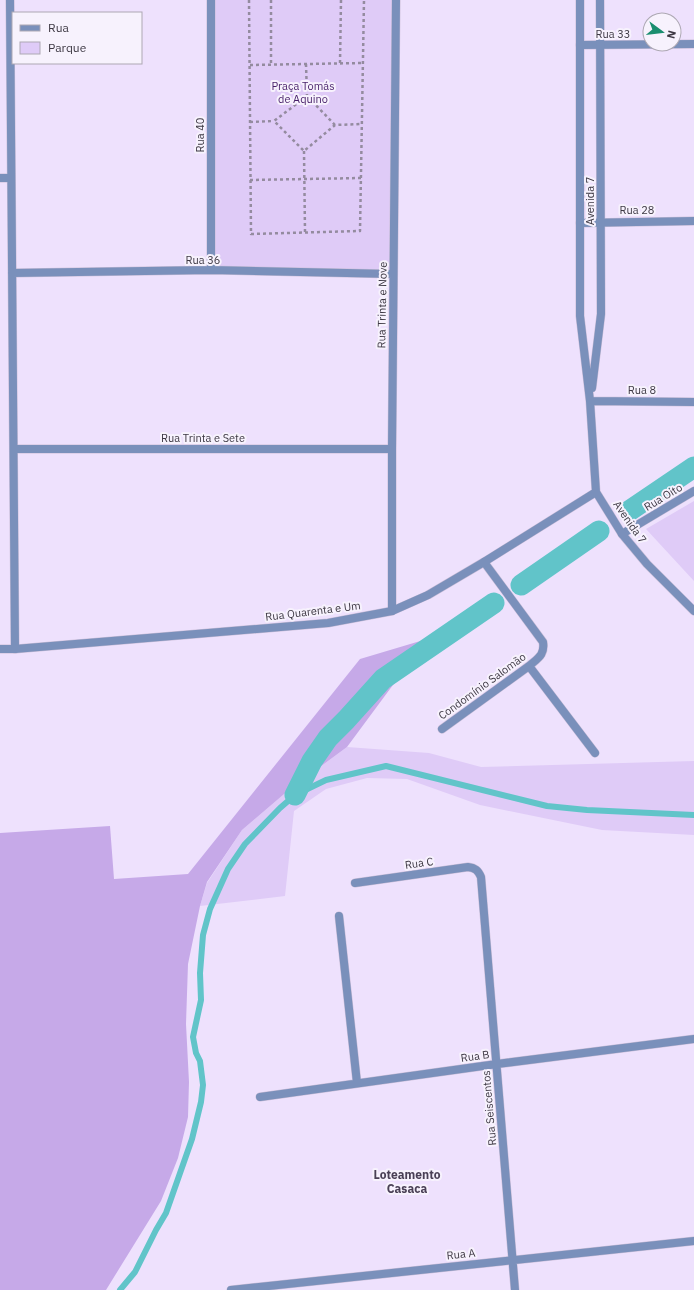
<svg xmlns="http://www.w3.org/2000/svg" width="694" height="1290" font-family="'IBM Plex Sans',sans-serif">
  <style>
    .green { fill: #dfcbf7 }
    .forest { fill: #c6a9e8 }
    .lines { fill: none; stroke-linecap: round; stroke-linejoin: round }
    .stream { stroke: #61c4c9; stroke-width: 6 }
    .canal { stroke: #61c4c9; stroke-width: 21 }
    .minor-casing { stroke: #cbbfd8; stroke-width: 9 }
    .tertiary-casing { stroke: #cbbfd8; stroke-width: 9 }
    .path { stroke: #948b9f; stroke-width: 2.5; stroke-dasharray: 3 3; stroke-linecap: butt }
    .minor { stroke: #7a90bb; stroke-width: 8 }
    .tertiary { stroke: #7a90bb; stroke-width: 8 }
    .labels { text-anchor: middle; stroke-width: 4; stroke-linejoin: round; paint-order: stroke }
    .street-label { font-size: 11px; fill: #3d3843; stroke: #f7f2fd }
    .park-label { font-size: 11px; fill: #461f68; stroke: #f7f2fd }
    .neighbourhood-label { font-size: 12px; font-weight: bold; fill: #4a4056; stroke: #f7f2fd }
  </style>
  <rect width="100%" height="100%" fill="#eee1fd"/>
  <path class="green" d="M211,0H396L393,274L211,270Z
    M694,501V581L646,529Z
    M347,747L429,753L481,767L694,761V835L602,830L480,805L407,779L367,778L326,789L294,811L285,896L200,906L207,883L242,830L290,789Z"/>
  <path class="forest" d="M427,639L347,747L290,789L242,830L207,882L200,906L188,964L186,1024L189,1082L188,1117L178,1158L161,1201L106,1290H0V833L110,826L114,879L188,874L360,659Z"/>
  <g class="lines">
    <path class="stream" d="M120,1290L135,1272L156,1230L166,1213L192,1139L201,1102L203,1085L200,1061L196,1053L193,1037L201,1000L200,973L203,935L210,909L228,869L245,844L280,808L295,795L326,780L386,766L547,806L587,810L694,815"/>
    <path class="canal" d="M629,511L694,467
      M521,585L599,531
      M295,795L312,761L328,738L346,720L383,679L494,603"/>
    <g class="minor-casing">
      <path id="minor" d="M10,0L15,649
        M211,0V270
        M580,45L694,44
        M0,178H11
        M580,223L694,221
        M12,273L211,270L393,274
        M14,449H392
        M622,534L694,491
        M392,611V449L396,0
        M529,666L595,753
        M442,729L529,666C538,658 545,655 543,642L484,562
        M355,883L468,867C475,868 478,870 481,877L515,1290
        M339,916L357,1083
        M260,1097L497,1064L694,1039
        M231,1290L694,1241"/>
    </g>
    <g class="tertiary-casing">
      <path id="tertiary" d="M580,0V316L590,401L596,492L622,534L647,564L694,611
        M592,388L601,314L600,0
        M590,401L694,402
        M0,649H15L328,623L392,611L428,595L484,562L596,492"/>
    </g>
    <path class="path" d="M249,0L251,234L360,231L364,0
      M271,0V64
      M340,63L341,0
      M306,64L307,96
      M250,65L363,63
      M250,122L274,121
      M335,125L307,96L274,121L304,151L335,125L362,124
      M304,151L305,232
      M250,180L361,178"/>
    <use href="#minor" class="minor"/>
    <use href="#tertiary" class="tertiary"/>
  </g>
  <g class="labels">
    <g class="street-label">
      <text x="613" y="38">Rua 33</text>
      <text transform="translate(200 135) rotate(-90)" y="4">Rua 40</text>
      <text transform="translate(590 201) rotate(-90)" y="4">Avenida 7</text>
      <text x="637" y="214">Rua 28</text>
      <text x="203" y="264">Rua 36</text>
      <text transform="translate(382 305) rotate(-89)" y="4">Rua Trinta e Nove</text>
      <text x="642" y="394">Rua 8</text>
      <text x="203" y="442">Rua Trinta e Sete</text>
      <text transform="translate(663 497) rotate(-31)" y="4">Rua Oito</text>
      <text transform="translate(630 522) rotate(55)" y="4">Avenida 7</text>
      <text transform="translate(313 611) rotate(-7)" y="4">Rua Quarenta e Um</text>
      <text transform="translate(482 686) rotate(-36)" y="4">Condomínio Salomão</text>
      <text transform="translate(419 863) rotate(-8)" y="4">Rua C</text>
      <text transform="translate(475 1056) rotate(-8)" y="4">Rua B</text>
      <text transform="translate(489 1108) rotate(-95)" y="4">Rua Seiscentos</text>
      <text transform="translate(461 1254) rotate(-6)" y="4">Rua A</text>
    </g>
    <g class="park-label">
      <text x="303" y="90">Praça Tomás<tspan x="303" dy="13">de Aquino</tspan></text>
    </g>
    <g class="neighbourhood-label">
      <text x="407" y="1179">Loteamento<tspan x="407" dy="14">Casaca</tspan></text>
    </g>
  </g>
  <rect x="12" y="12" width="130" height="52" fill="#f7f2fd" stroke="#ada8b3"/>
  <rect x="20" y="25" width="20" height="6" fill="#7a90bb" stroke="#ada8b3"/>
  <text x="48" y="32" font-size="12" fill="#3d3843">Rua</text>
  <rect x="20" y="42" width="20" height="12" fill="#dfcbf7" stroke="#ada8b3"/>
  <text x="48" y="52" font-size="12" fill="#3d3843">Parque</text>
  <g transform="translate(662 32) rotate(105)"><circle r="19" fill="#f7f2fd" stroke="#ada8b3"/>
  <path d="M0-3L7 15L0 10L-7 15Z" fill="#1a8e6f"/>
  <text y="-6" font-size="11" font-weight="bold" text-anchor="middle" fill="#3d3843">N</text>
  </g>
</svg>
